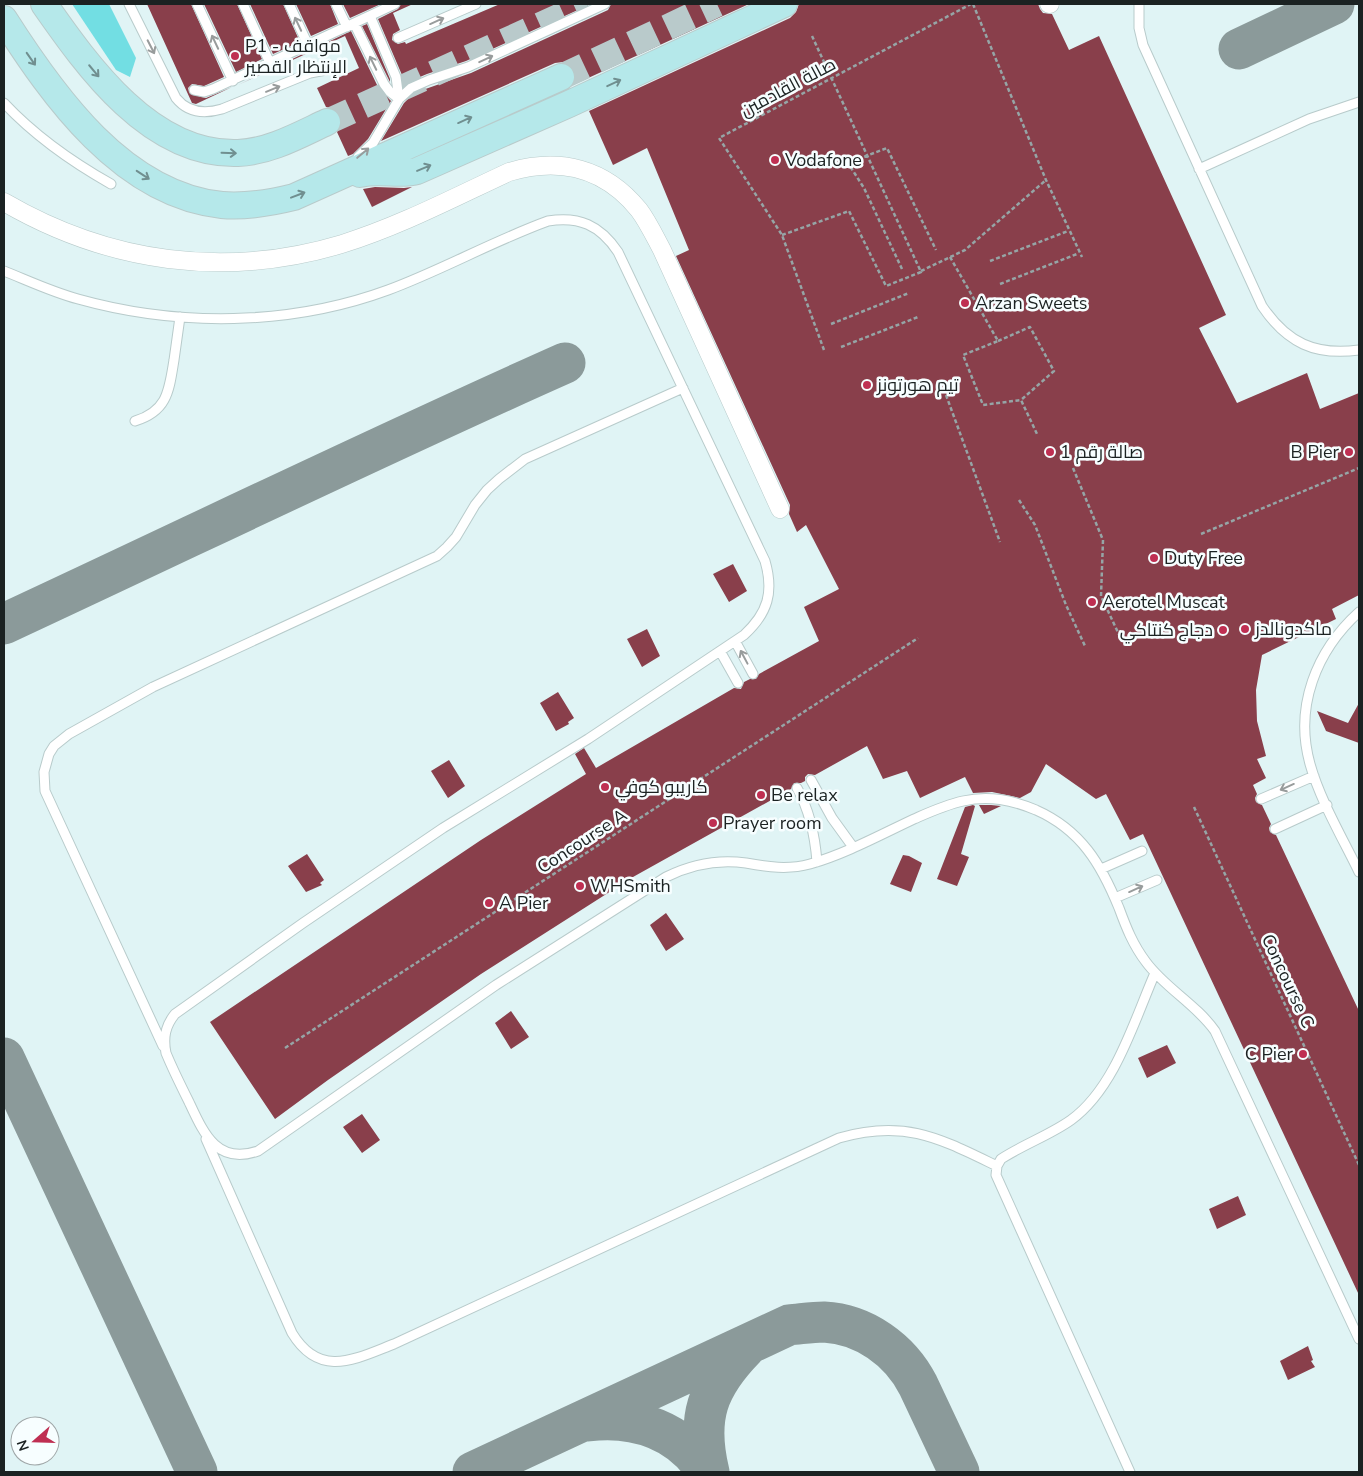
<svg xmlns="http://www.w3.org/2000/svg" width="1363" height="1476" font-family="'Nunito Sans',Cairo,sans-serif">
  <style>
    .green { fill: #72dee3 }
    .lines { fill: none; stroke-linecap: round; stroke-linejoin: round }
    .taxiway { stroke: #8b9a9a; stroke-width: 41 }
    .building { fill: #893f4b }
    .secondary-tunnel { stroke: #b9cacb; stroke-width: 26; stroke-dasharray: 26 13; stroke-linecap: butt }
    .lane-casing { stroke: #b8cbcb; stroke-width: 11 }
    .street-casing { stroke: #b8cbcb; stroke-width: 19 }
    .secondary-casing { stroke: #b8cbcb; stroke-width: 28 }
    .path { stroke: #96a5a6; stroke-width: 2.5; stroke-dasharray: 4 2.5; stroke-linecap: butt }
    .lane { stroke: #fff; stroke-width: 9 }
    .street { stroke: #fff; stroke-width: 18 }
    .secondary { stroke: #b5e8ea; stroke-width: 26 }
    .oneway { stroke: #989c9c }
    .oneway2 { stroke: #708f90 }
    .poi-dot { fill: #bf2f52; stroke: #f7feff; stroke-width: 2 }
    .labels { text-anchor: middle; stroke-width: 5; stroke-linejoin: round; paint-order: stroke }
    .poi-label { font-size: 18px; fill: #1b2222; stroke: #f7feff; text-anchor: start }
    .street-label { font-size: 18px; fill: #1b2222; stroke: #f7feff }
  </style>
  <rect width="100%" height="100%" fill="#e0f4f5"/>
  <path class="green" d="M72,4H109L136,58L130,77L116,70Z"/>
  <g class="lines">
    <path class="taxiway" d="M1239,49L1334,4
      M4,624C191,537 376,447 565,363
      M4,1058L197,1472
      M588,1421C636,1415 681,1431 707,1472
      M473,1472L789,1325C801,1324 812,1322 824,1322C864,1324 900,1350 918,1385L959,1472
      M709,1472C696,1418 707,1387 745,1348"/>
  </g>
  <path class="building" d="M147,4H191L224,77L204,86L192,84L188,88L190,94L206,98L232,87L196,104L192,103Z
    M204,4H237L262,59L236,72Z
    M250,4H283L300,42L273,54Z
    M296,4H330L338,24L311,36Z
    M343,4H381L350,18Z
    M401,4H413L393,13L400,30L393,34L392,40L398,44L405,42L406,44L500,4H591L466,61L427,74L408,82L404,86L402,75L378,19L398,9Z
    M611,4H749L573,85L576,78L575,71L570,65L563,62L555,63L381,141L404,103L414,93L471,73L608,10Z
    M799,4H1038L1040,9L1043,13L1052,14L1069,50L1099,36L1226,315L1199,328L1237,403L1307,373L1320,409L1359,393V595L1332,609L1336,619L1262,655L1256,690L1257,721L1266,756L1257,759L1266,778L1253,785L1257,794L1255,798L1256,802L1262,805L1271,824L1269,828L1270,832L1276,835L1359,1011V1295L1143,834L1130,840L1106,794L1096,799L1046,764L1031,792L1020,798L992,792L973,793L965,777L920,798L907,771L883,779L867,746L815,775L808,774L805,777V781L801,783H794L791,789L633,877L481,974L328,1080L275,1119L210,1022L481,840L586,774L575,754L584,748L596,768L734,688L741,689L744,682L750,679H756L759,674L819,641L804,607L839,589L806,525L797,532L789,514L790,505L676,256L689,250L647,148L613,165L589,111L790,18L796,12Z
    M367,24L390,79V82L362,26Z
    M351,31L378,87L391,101L368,139L353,154L348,156L337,132L342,124L340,115L335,109L326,107L317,88L359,68L345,36L238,85Z
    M375,187L404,188L412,187L372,207L363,189Z
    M733,564L747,591L729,602L713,574Z
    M647,629L660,656L642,667L627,639Z
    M558,692L574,718L568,722L569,724L556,731L540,703Z
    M1359,703V743L1326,731L1317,711L1348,723Z
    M449,760L465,786L448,798L431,771Z
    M973,805L975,806L961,854L969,857L957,886L937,879L965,807Z
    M979,805H991L1001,806L984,814Z
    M307,854L324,880L320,883L322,885L306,892L288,866Z
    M903,855L909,856L922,863L911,892L890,884Z
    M666,913L684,939L666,951L650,925Z
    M511,1011L529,1037L511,1049L495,1023Z
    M1167,1045L1176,1063L1147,1078L1138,1058Z
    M362,1114L380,1140L362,1153L343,1127Z
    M1238,1196L1246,1215L1217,1229L1209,1209Z
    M1308,1346L1313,1360L1311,1361L1315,1367L1288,1380L1280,1361Z"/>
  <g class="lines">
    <path class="secondary-tunnel" d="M561,77L717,4
      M327,122L587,4"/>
    <g class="lane-casing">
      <path id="lane" d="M129,4L176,98C188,113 205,114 222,109L310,73L342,67
        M197,4L233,81
        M243,4L270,63
        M289,4L308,45
        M336,4L347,27
        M1139,4V28L1143,45L1262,306C1287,343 1315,356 1359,350
        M370,16L396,77L399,99
        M354,23L384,84L390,92L399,99
        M398,38L476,4
        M194,90L204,92L213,89L395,4
        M4,103C35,136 72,162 111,184
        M358,157L373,143L399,99L411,88L429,80L468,67L605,4
        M1199,169L1309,119L1359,102
        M4,271C29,281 52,292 78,299C178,327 290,326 388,290C442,270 493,241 548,221C579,216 600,225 618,252L765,561C774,592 768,613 744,635L588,739L443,828L303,923L175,1014C165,1026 163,1038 166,1053C173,1070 181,1086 189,1102C204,1134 217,1165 258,1151L496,985L666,877C692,864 718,859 746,863C768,867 788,870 810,864C845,854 880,835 914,819C930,812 945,805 963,801C989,795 1012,800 1036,810C1081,830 1101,864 1119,908C1126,927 1133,945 1146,962C1165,988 1196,1004 1215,1031L1359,1339
        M135,421C168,411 169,390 174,360C176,346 178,331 180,317
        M1359,612C1316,651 1294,707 1310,764C1320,800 1343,839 1359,872
        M735,641L753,674
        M720,651L738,683
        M811,780L832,818L853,847
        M797,788C810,811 815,836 817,862
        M1261,799L1314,776
        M1275,829L1327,805
        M1101,869L1142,851
        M1115,898L1157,880
        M163,1046L45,791L44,772L49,754L54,746L69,734L153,687L437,556L447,547L456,537L475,505L487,490L499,479L525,459L683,388
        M206,1139L292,1333C320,1379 355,1359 394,1344L839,1138C905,1119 939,1138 997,1166
        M1130,1472L996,1175L997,1166L1001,1159C1024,1144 1050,1135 1071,1120C1115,1088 1134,1021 1155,973"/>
    </g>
    <g class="street-casing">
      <path id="street" d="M1049,4H1050
        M4,202C109,263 225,279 342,244C400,226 455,197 509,172C560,157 605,168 639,210C648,222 655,237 662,250L780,509"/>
    </g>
    <g class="secondary-casing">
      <path id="secondary" d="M44,4C88,67 151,156 238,153C269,152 299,135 327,122
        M4,19C53,96 123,195 222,205C247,207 270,203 294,197L561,77
        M360,174C380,169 400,176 417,171L569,104L784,4"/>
    </g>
    <path class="path" d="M973,4L1046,180L1082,257
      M782,235L849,211L886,286L921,272L812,36
      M950,257L998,341L963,355L983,405L1021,400L1037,434
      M990,261L1068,231
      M902,269L864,188L848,163L887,148L936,250
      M921,271L965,250L1046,180
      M1000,284L1077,254
      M831,324L909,293
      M998,341L1030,327L1054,371L1021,400
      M841,347L918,317
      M824,350L782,235L719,138L971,4
      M946,395L1000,542
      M1073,468L1103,540L1101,596L1122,641
      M1019,500L1035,525L1066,605L1085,646
      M1201,534L1359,468
      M1194,807L1359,1165
      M285,1048L918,638"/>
    <use href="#lane" class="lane"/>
    <use href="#street" class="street"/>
    <use href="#secondary" class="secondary"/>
  </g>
  <defs><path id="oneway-shaft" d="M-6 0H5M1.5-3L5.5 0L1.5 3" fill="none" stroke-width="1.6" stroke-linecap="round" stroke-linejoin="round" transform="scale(1.25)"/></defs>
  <g class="oneway">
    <use href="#oneway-shaft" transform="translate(437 21) rotate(-24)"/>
    <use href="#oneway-shaft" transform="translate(298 24) rotate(-115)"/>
    <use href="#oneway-shaft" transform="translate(215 42) rotate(-115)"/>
    <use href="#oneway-shaft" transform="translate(151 47) rotate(63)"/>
    <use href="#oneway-shaft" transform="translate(486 59) rotate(-25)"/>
    <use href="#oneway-shaft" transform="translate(373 63) rotate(-116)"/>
    <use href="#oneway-shaft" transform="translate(273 89) rotate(-22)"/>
    <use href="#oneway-shaft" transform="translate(363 153) rotate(-40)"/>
    <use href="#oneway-shaft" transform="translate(744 657) rotate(-118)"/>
    <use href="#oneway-shaft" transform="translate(1287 787) rotate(156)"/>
    <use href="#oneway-shaft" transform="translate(1136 889) rotate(-24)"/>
  </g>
  <g class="oneway2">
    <use href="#oneway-shaft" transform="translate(31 59) rotate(55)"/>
    <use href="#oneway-shaft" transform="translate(94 71) rotate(50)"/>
    <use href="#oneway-shaft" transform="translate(614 83) rotate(-25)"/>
    <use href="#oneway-shaft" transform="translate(465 120) rotate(-24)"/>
    <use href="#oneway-shaft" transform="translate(229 153) rotate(2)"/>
    <use href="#oneway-shaft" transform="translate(424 168) rotate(-23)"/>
    <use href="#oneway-shaft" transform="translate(143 175) rotate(33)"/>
    <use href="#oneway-shaft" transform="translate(298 195) rotate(-21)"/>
  </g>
  <g class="poi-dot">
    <circle cx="235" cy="56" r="5"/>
    <circle cx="775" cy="160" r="5"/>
    <circle cx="965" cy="303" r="5"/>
    <circle cx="867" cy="385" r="5"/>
    <circle cx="1050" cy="452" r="5"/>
    <circle cx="1349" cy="452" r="5"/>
    <circle cx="1154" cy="558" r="5"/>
    <circle cx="1092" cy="602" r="5"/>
    <circle cx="1245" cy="629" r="5"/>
    <circle cx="1223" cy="630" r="5"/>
    <circle cx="605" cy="787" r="5"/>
    <circle cx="761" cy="795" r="5"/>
    <circle cx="713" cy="823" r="5"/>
    <circle cx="580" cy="886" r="5"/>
    <circle cx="489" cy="903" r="5"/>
    <circle cx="1303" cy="1054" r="5"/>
  </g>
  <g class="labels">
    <g class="poi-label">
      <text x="245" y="52">P1 - مواقف<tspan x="245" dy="21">الإنتظار القصير</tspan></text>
      <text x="785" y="166">Vodafone</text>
      <text x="975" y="309">Arzan Sweets</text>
      <text x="877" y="391">تيم هورتونز</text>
      <text x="1060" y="458">صالة رقم 1</text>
      <text x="1339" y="458" text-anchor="end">B Pier</text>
      <text x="1164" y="564">Duty Free</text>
      <text x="1102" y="608">Aerotel Muscat</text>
      <text x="1255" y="635">ماكدونالدز</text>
      <text x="1213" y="636" text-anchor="end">دجاج كنتاكي</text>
      <text x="615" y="793">كاريبو كوفي</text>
      <text x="771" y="801">Be relax</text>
      <text x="723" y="829">Prayer room</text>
      <text x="590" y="892">WHSmith</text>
      <text x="499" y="909">A Pier</text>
      <text x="1293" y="1060" text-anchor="end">C Pier</text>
    </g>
    <g class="street-label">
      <text transform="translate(788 87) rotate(-28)" y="6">صالة القادمين</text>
      <text transform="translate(582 841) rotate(-33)" y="6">Concourse A</text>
      <text transform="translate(1288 981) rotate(65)" y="6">Concourse C</text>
    </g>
  </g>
  <rect width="1363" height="1476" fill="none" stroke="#1b2222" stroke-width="10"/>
  <g transform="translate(35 1441) rotate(250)"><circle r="24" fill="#f7feff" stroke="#9fa6a7"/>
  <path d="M0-4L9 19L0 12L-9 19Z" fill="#bf2f52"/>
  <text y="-8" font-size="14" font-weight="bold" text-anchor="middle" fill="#1b2222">N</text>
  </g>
</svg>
